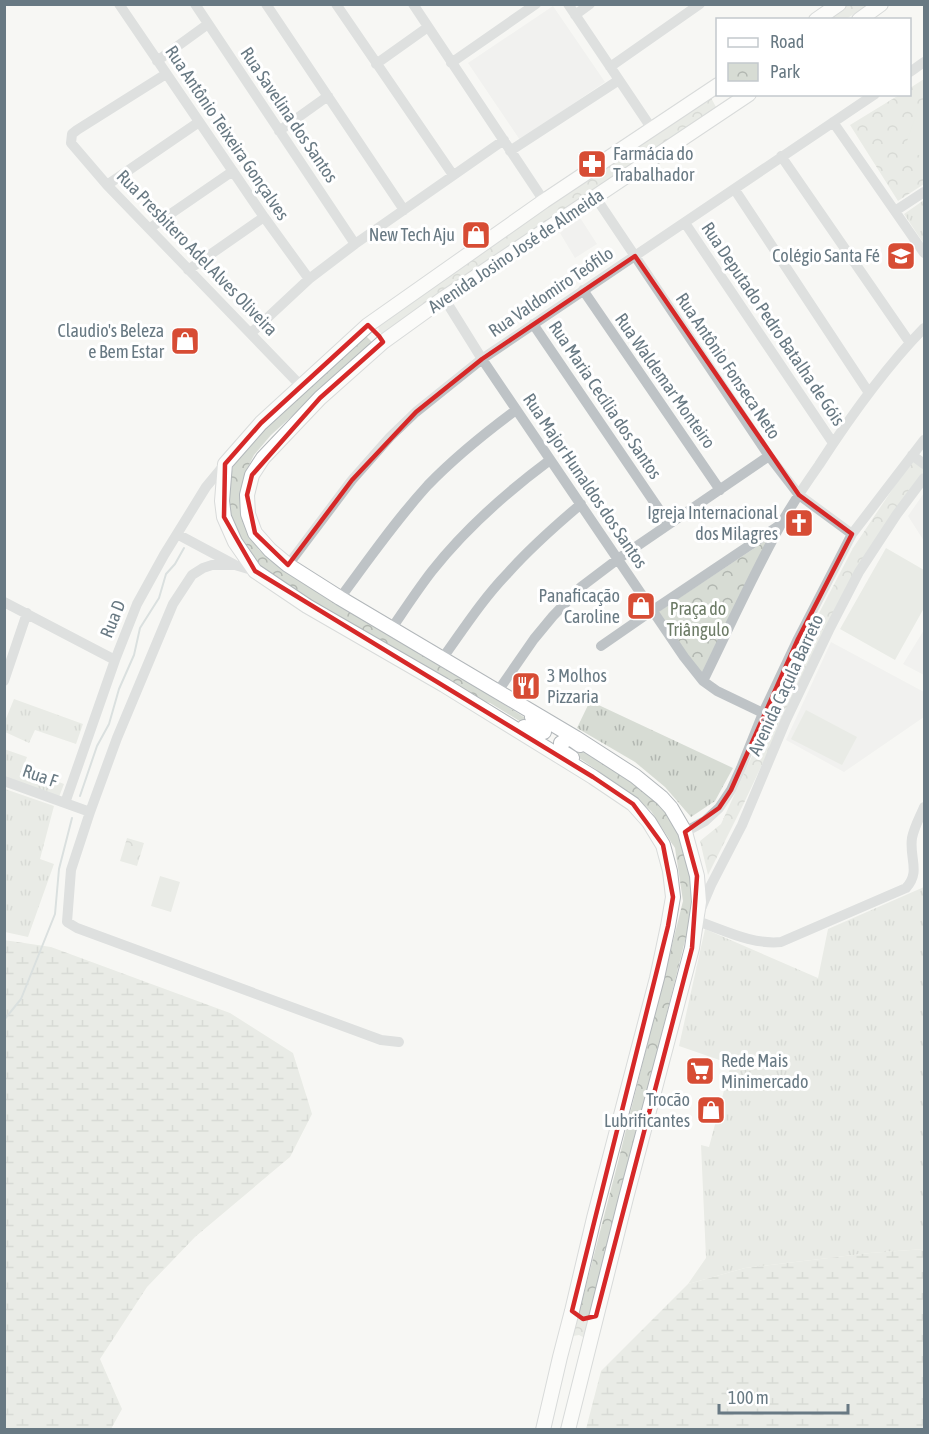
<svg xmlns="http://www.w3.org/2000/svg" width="929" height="1434" font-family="'Asap Condensed',sans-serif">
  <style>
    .built { fill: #e8e9e8 }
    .grass { fill: url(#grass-tufts) }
    .wetland { fill: url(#wetland-marsh) }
    .park { fill: url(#park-crowns) }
    .pitch { fill: #d7dcd4 }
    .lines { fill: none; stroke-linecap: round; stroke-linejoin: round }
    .stream { stroke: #b7c3c6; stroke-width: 2 }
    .major-casing { stroke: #b2b7ba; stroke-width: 16 }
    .minor { stroke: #bec3c6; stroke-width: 10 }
    .major { stroke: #fff; stroke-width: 14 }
    .marked { fill: none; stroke: #d62828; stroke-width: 4.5; stroke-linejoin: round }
    .labels { text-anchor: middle; stroke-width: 6; stroke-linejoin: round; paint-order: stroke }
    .street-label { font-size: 18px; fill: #687983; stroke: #fff }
    .poi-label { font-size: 18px; fill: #687983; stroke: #fff; text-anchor: end }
    .park-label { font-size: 18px; fill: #6c7b66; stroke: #fff }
  </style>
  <defs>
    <pattern id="grass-tufts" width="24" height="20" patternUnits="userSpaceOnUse" patternTransform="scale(1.5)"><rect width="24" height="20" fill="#d7dcd4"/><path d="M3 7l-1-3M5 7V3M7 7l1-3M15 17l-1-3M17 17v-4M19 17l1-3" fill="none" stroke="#b2b7b1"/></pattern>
    <pattern id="wetland-marsh" width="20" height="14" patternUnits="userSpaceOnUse" patternTransform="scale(1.5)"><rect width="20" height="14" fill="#d7dcd4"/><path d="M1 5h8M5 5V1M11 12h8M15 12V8" fill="none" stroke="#b2b7b1"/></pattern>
    <pattern id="park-crowns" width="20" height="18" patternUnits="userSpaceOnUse" patternTransform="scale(1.5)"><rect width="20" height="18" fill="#d7dcd4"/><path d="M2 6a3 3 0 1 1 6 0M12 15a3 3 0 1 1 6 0" fill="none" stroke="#b2b7b1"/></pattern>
  </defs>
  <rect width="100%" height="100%" fill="#f7f7f4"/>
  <path class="built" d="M553,6L605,82L520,140L468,63Z
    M579,216L597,244L575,258L560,233Z
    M924,493V541L908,516Z
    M924,630V675L903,664Z
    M831,642L924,692V717L844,772L786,740Z"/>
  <path class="grass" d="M924,200V244L904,214Z
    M14,699L83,724L76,744L35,730L29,743L5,732V721Z
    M590,701L733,768L715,801L691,817L665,787L635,762L577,728Z
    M4,749L27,757L23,768L64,784L59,797L5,777Z
    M5,789L54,806L40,859L54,864L28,937L5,932Z
    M924,887V1249L870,1253L745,1268L688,1284L706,1258L701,1145L709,1147L731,1064L679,1046L705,929L818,978L828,929Z"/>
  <path class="wetland" d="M4,940L51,947L230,1013L293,1053L312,1114L290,1157L195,1237L147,1287L100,1359L122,1409L111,1429H5Z
    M924,1249V1429H586L601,1371L688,1284L745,1268L870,1253Z"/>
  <path class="park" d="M844,5H868L846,19L821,20Z
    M924,79V184L898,201L850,125L899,95L910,94V88Z
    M710,96L716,107L711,111L384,334L379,332L377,321Z
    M364,334L374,344L355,359L271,435L254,455L245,473L242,490L243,512L247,533L259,550L281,568L486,690L492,697L538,726L536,731L490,703L485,702L272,577L251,560L230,520L228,488L233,467L244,447Z
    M912,460L924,468V471L881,532L806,671L744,803L708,875L700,841L721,824L758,743L794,661L853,548Z
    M771,537L701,674L658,612Z
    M570,743L613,770L632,775L674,818L690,860L693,909L585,1338L579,1335L573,1336L618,1162L683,901L675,848L651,811L629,792L566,749Z
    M127,838L144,843L137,866L120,861Z"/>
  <path class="pitch" d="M918,109L924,112V157L904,150Z
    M886,548L924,570V608L895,660L840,629Z
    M806,710L857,737L842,765L791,739Z
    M160,876L180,882L171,912L151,906Z"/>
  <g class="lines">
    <path class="stream" d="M80,796L97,746L109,724L119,689L134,655L140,628L159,598L166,574L175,564L184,548
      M4,1020L21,999L55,914L59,869L72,818"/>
    <g class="major-casing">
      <path id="major" d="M816,20L839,4
        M859,20L881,4
        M524,727L535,734L544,732L543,724L532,717
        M572,758L561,751V743L570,738L580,745
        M543,1430L560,1357L572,1311L594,1218L657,978L668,926L673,897L670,871L663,845L649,822L633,804L593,777L444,685L307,606L255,571L235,542L224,517L222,501L225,464L261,423L368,325L544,201L718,85
        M568,1430L626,1198L692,948L699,902L697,876L685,832L671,808L662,798L635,776L576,738L340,598L288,565L270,550L255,533L248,514L247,495L252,475L263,458L320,398L383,342L444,298L749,94"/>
    </g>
    <path class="minor" d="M119,4L264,217L309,279
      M195,4L355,244
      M266,4L404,210
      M336,4L453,175
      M413,4L544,201
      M568,4L652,129
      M575,15L590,4
      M157,61L208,24
      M451,63L536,4
      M376,64L428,27
      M610,67L700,4
      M910,72L924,62
      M166,74L77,130L72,134L71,143L107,185L301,386
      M833,122L924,253
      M279,131L328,96
      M510,151L619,80
      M781,156L910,343
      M107,185L199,122
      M735,190L869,393
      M596,198L769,456L799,495L852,534
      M895,211L924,192
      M685,223L833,443
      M150,228L233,171
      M188,270L264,217
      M583,290L720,490
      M444,298L482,359L684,657L703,681L717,691L763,713
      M533,324L669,524
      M251,333L309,279L355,244L504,140
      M912,455L924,464
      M177,534L235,565L255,571
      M235,565H212L203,568L192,575L173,604L117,738L90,812L71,870L67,922L77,928L381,1040L399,1042
      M288,565L352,480L390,437L416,412L482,359L875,94
      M340,598C369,559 396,520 428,485C456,456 485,433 516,410
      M4,602L115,660
      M392,628C405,609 418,589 432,571C466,528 507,492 550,460
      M601,646L653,610L780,525
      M442,659C463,630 482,600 507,574C529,549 555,526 581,504
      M4,681L27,613
      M703,681C728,630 752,577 780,526C791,505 805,485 819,465C850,417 884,369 924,328
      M498,691L534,639L553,616L581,587L618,559L769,456
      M4,781L90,812
      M65,803L115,660L137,604L164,555L206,487L225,464
      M685,832L705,821L719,808L731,790L741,768L763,713L798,639L852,534L924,440
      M700,911L711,885L742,825L786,720L829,630L859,572L897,514L924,478
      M697,921C724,930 752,945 781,942L906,888C921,872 909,858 912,838C914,827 920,817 924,807"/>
    <use href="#major" class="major"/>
  </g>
  <path d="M0 0H929V1434H0ZM635,256L799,495L852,534L798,639L731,790L719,808L685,832L697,876L692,948L596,1316L583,1319L572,1311L668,926L673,897L663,845L633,804L593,777L255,571L224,517L225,464L261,423L368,325L379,336L383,342L320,398L252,475L247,495L255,533L288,565L352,480L416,412L482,359Z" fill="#f7f7f4" fill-opacity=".55" fill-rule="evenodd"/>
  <path class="marked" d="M635,256L799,495L852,534L798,639L731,790L719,808L685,832L697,876L692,948L596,1316L583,1319L572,1311L668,926L673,897L663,845L633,804L593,777L255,571L224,517L225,464L261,423L368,325L379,336L383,342L320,398L252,475L247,495L255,533L288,565L352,480L416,412L482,359Z"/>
  <defs>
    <g id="pharmacy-square" transform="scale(1.5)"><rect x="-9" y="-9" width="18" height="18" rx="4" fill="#d74c34" stroke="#fff"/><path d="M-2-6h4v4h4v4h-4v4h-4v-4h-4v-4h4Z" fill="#fff"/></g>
    <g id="shop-square" transform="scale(1.5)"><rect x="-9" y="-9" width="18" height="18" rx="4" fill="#d74c34" stroke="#fff"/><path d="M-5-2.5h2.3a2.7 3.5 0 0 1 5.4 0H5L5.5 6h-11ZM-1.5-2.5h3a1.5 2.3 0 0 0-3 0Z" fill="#fff"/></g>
    <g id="school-square" transform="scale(1.5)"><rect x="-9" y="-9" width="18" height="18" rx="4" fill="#d74c34" stroke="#fff"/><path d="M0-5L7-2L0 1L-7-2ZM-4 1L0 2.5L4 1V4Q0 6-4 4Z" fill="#fff"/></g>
    <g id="church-square" transform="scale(1.5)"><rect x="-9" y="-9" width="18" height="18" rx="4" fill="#d74c34" stroke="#fff"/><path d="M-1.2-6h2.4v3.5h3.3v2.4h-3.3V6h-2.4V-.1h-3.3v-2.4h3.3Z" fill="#fff"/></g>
    <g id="restaurant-square" transform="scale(1.5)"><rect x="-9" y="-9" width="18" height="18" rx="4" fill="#d74c34" stroke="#fff"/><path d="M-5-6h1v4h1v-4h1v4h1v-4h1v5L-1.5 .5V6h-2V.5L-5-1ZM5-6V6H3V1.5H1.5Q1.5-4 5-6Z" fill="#fff"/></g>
    <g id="supermarket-square" transform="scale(1.5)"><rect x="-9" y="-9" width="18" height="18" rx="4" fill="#d74c34" stroke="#fff"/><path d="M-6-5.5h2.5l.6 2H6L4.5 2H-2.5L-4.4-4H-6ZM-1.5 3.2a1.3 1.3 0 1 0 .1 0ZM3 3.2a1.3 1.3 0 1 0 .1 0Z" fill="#fff"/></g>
  </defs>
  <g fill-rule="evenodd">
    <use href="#pharmacy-square" x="592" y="164"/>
    <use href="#shop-square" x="476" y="235"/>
    <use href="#school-square" x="901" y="256"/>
    <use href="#shop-square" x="185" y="341"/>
    <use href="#church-square" x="799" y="523"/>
    <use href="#shop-square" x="641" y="606"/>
    <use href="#restaurant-square" x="526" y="686"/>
    <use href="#supermarket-square" x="700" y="1071"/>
    <use href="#shop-square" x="711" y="1110"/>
  </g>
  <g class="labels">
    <g class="street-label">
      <text transform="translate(289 115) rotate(56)" y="6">Rua Savelina dos Santos</text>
      <text transform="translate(227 133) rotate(56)" y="6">Rua Antônio Teixeira Gonçalves</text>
      <text transform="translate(516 251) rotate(-34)" y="6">Avenida Josino José de Almeida</text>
      <text transform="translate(197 253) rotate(46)" y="6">Rua Presbitero Adel Alves Oliveira</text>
      <text transform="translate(551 292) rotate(-34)" y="6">Rua Valdomiro Teófilo</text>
      <text transform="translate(773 324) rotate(56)" y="6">Rua Deputado Pedro Batalha de Góis</text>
      <text transform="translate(728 366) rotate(56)" y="6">Rua Antônio Fonseca Neto</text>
      <text transform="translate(665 381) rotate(55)" y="6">Rua Waldemar Monteiro</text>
      <text transform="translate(605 400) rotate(56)" y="6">Rua Maria Cecília dos Santos</text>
      <text transform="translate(585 481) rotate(56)" y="6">Rua Major Hunaldos dos Santos</text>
      <text transform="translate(113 619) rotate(-68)" y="6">Rua D</text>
      <text transform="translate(786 685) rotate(-65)" y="6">Avenida Caçula Barreto</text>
      <text transform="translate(40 776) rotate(19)" y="6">Rua F</text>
    </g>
    <g class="poi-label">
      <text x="613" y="160" text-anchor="start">Farmácia do<tspan x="613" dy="21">Trabalhador</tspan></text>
      <text x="455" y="241">New Tech Aju</text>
      <text x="880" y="262">Colégio Santa Fé</text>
      <text x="164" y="337">Claudio's Beleza<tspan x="164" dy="21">e Bem Estar</tspan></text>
      <text x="778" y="519">Igreja Internacional<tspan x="778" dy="21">dos Milagres</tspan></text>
      <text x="620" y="602">Panaficação<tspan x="620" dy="21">Caroline</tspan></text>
      <text x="547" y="682" text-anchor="start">3 Molhos<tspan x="547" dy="21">Pizzaria</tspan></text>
      <text x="721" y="1067" text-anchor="start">Rede Mais<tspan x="721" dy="21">Minimercado</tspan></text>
      <text x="690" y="1106">Trocão<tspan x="690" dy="21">Lubrificantes</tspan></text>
    </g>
    <g class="park-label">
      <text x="698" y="615">Praça do<tspan x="698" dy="21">Triângulo</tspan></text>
    </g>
  </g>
  <rect width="929" height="1434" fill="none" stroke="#687983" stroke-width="12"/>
  <rect x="716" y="18" width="195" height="78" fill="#ffffff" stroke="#c3c9cd" stroke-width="1.5"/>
  <rect x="728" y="38" width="30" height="9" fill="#ffffff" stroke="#c3c9cd" stroke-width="1.5"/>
  <text x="770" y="48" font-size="18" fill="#687983">Road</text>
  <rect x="728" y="63" width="30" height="18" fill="url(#park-crowns)" stroke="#c3c9cd" stroke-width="1.5"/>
  <text x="770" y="78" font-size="18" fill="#687983">Park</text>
  <path d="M719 1404v9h129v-9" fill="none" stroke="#687983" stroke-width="3"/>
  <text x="728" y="1404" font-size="18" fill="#687983" stroke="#ffffff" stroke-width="4.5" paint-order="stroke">100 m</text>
</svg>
